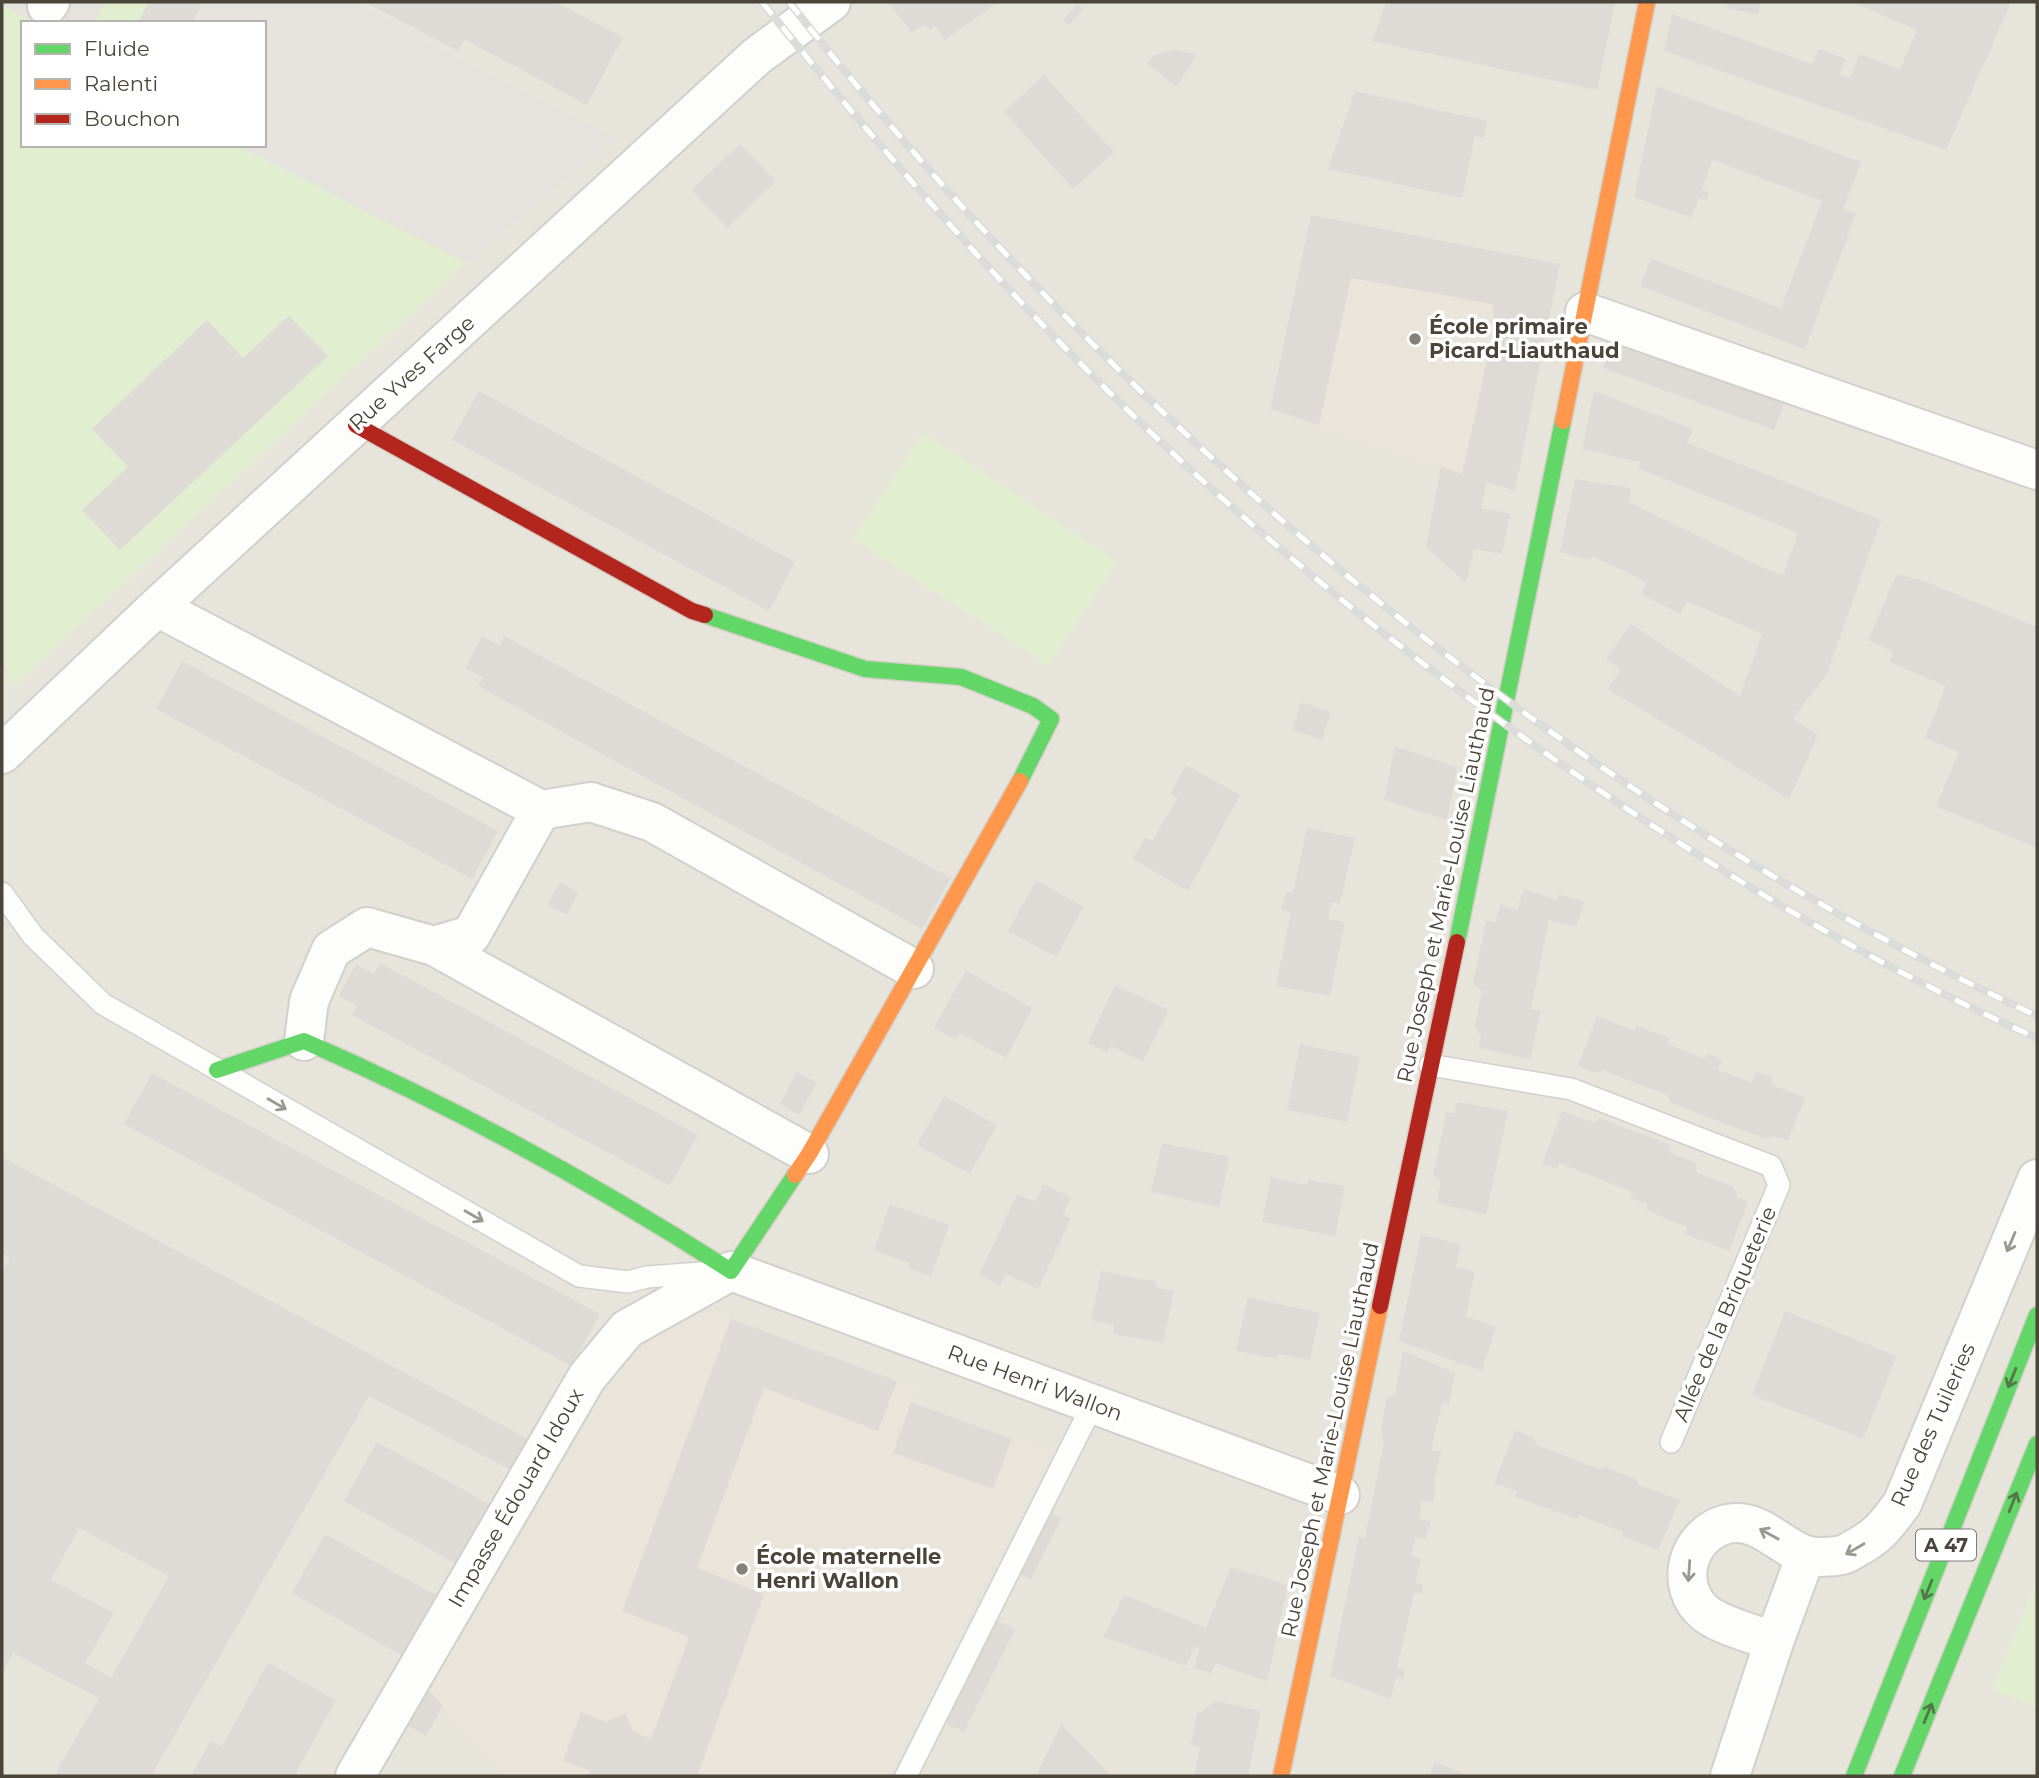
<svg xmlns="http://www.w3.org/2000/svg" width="2039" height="1778" font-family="Montserrat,sans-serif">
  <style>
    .residential { fill: #e7e4dc; fill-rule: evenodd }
    .education { fill: #eae5da }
    .green { fill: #e1eecf }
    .parking { fill: #e6e3df }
    .building { fill: #dedbd6; fill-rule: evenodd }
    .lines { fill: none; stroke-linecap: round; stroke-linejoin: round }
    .lane-casing { stroke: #d2d0cb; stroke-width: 24 }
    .street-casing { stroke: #d2d0cb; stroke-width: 42 }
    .fast-casing { stroke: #d3cfc5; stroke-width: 19 }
    .slow-casing { stroke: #d3cfc5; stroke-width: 19 }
    .jam-casing { stroke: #d3cfc5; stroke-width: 19 }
    .lane { stroke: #fdfdfc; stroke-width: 21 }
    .street { stroke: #fdfdfc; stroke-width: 38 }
    .fast { stroke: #63d668; stroke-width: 16 }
    .slow { stroke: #ff974d; stroke-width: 16 }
    .jam { stroke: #b3261e; stroke-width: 16 }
    .rail-casing { stroke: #dbdbda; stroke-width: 8 }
    .rail { stroke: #fff; stroke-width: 5; stroke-dasharray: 16; stroke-linecap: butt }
    .oneway { stroke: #9b9791 }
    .oneway2 { stroke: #537749 }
    .poi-dot { fill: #868178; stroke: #fff; stroke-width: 2.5 }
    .labels { text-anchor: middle; stroke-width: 7; stroke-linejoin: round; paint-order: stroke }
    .shield { fill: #fff; stroke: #817c74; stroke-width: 2 }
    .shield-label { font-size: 19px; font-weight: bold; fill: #4b4439 }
    .poi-label { font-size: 21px; font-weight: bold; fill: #4b4439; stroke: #fff; text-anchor: start }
    .street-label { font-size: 21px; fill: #4b4439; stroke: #fff }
  </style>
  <rect width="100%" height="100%" fill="#f4f2ee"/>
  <path class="residential" d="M2,2H2037V1580L1993,1689L2037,1707V1776H2ZM23,23H264V145H23Z"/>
  <path class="education" d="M1311,215L1560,264L1515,491L1270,409Z
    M687,1311L731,1319L916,1388L912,1402L1051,1452L886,1776H508L425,1686L594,1393L609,1388L622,1360L647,1326Z"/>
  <path class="green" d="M105,2H149L138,23H94Z
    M2,5L36,23H23V145H237L466,263L13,687L2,656Z
    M922,433L1117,561L1048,666L853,538Z
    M2037,1580V1707L1992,1689Z"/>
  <path class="parking" d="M2,2H105L94,23H36L2,5Z
    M210,2H349L615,138L466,263L237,145H264V23H199Z"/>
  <path class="building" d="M149,2H203L192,23H138Z
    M365,2H555L623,37L587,105L464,39L458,51Z
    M887,2H998L945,40L935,26L930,30L925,24L912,32Z
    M1386,2H1615L1597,90L1372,41Z
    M1728,2H1761L1758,15L1727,8Z
    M1852,2H2011L1946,150L1664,51L1672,14L1812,64L1819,49L1846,59L1840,75L1850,78L1859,54L1900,69L1917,30Z
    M1077,4L1083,9L1069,25L1063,20Z
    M1173,50L1197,54L1177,87L1147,63L1155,55Z
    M1044,75L1114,152L1073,189L1004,112Z
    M1657,86L1861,162L1843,209L1856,214L1805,349L1640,286L1651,259L1781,308L1822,201L1713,160L1702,189L1709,193L1706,201L1699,198L1691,218L1634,197Z
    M1355,91L1487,121L1484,138L1475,136L1462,198L1328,169Z
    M740,144L776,181L727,228L691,190Z
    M1311,215L1560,264L1515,491L1487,482L1481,508L1510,514L1502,554L1474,549L1466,583L1426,547L1441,466L1462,474L1495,324L1492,304L1351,278L1319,425L1270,409Z
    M289,316L328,356L120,550L82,510L128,467L92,429L207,320L243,358Z
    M1617,337L1786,398L1774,430L1603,368Z
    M479,391L795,562L769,611L452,440Z
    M1594,391L1693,429L1687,443L1881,520L1827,674L1793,718L1818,735L1789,799L1608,689L1621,669L1606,659L1631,624L1740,696L1762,634L1687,601L1680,614L1641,594L1647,582L1592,556L1590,560L1560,552L1575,479L1631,488L1629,502L1759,566L1783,575L1798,533L1638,468L1640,462L1582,449Z
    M1897,574L1924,581L2037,627V848L1936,806L1959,752L1925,738L1946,686L1889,662L1893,652L1868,640Z
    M482,636L500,646L504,636L951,878L922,929L478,686L483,677L465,668Z
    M182,661L498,831L472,879L156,709Z
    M1301,702L1331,712L1322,740L1292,730Z
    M1395,746L1457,767L1447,820L1384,800Z
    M1186,765L1240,795L1188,891L1133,859L1145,837L1152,841L1178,798L1170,794Z
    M1307,828L1355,838L1340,903L1332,902L1328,919L1345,922L1330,996L1276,986L1291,912L1281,909L1286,892H1293Z
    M1036,880L1084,907L1056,957L1008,931Z
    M560,883L579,892L567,915L547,905Z
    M1524,889L1557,900L1559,894L1584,902L1576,927L1549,920L1531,1009L1541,1011L1530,1059L1479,1048L1481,1036L1475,1026L1482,991L1473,984L1486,921L1496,922L1500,905L1517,910Z
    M380,963L698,1135L670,1186L352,1015L357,1006L339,996L356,964L374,974Z
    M966,971L1033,1008L1006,1058L960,1033L956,1040L934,1028Z
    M1115,985L1168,1010L1143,1062L1111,1046L1107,1052L1088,1043Z
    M1597,1016L1635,1031L1636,1026L1670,1038L1667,1044L1705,1059L1707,1053L1723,1060L1718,1070L1752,1083L1757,1072L1773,1078L1771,1084L1805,1098L1788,1141L1774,1136L1766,1139L1752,1134L1671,1103L1667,1095L1633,1082L1603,1070L1594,1073L1578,1066Z
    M1300,1044L1360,1057L1347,1122L1287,1110Z
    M797,1072L817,1083L799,1115L780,1104Z
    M152,1073L600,1314L572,1366L124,1124Z
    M944,1096L997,1125L970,1174L917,1145Z
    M1457,1102L1508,1111L1486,1215L1437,1203L1441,1182L1433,1175L1436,1163L1446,1112L1454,1113Z
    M1562,1111L1595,1123L1600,1118L1671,1145L1668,1152L1696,1163L1697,1173L1732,1186L1737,1194L1736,1197L1748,1202L1729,1251L1685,1234L1687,1227L1646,1210L1648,1204L1631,1198L1633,1192L1559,1163L1557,1169L1542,1164Z
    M1162,1143L1230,1157L1219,1207L1151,1192Z
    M2,1157L528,1439L511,1470L369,1396L151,1776H54L99,1698L13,1653L2,1674V1273L10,1258L2,1253ZM79,1528L169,1576L111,1678L85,1663L114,1613L51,1580Z
    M1271,1177L1307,1185L1308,1180L1345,1186L1335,1236L1262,1222Z
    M1043,1184L1071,1197L1063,1215L1071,1219L1038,1289L1006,1274L1000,1285L979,1275L1017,1194L1035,1202Z
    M890,1204L949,1225L931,1276L908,1268L910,1263L874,1251Z
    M1421,1235L1461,1244L1456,1267L1475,1272L1466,1316L1496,1327L1482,1371L1399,1341Z
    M1101,1271L1157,1282L1155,1287L1174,1291L1163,1343L1113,1334L1114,1325L1091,1320Z
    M1248,1297L1320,1313L1310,1360L1278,1354L1277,1359L1236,1351Z
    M1785,1311L1897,1356L1863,1439L1752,1395Z
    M731,1319L897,1381L878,1431L764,1388L697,1568L764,1594L697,1776H591L588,1770L563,1761L581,1712L606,1722L625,1713L634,1732L651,1739L689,1637L622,1611Z
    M1403,1351L1455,1373L1449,1404L1442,1403L1431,1450L1441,1452L1433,1485H1436L1433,1502L1422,1501L1419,1519L1431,1521L1425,1539L1416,1537L1411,1555L1421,1559L1415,1582L1423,1585L1421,1594L1414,1593L1397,1668L1405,1670L1403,1679L1396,1677L1390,1699L1330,1676L1359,1537L1365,1539L1384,1442L1381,1430L1387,1397L1395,1394Z
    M911,1402L1012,1439L993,1489L893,1453Z
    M1515,1430L1534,1438L1536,1445L1600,1469L1604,1466L1636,1479L1639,1485L1680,1500L1658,1550L1621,1536L1623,1532L1579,1515L1577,1519L1515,1497L1517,1491L1494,1483Z
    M377,1442L491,1505L457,1564L344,1501Z
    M1046,1511L1062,1517L1031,1580L1016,1572Z
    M325,1534L439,1597L404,1657L292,1593Z
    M1231,1567L1288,1585L1267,1682L1216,1663L1211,1674L1194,1668L1200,1649L1194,1647L1186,1666L1103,1637L1124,1595L1206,1628Z
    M993,1619L1015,1629L964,1732L943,1722Z
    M268,1663L336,1700L294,1776H190L211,1741L222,1746Z
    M425,1686L443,1705L426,1736L403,1723Z
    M1216,1701L1261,1711L1248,1776H1194L1200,1748L1191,1745L1197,1714Z
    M1061,1724L1112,1776H1036Z
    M1435,1762L1470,1776H1430Z"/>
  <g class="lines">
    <g class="lane-casing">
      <path id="lane" d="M2,893L33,936L103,1004L579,1276L628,1282L647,1277L715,1272
        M1430,1065L1571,1089L1771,1166L1779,1185L1671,1442
        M906,1776L1093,1404"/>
    </g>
    <g class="street-casing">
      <path id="street" d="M47,6L50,2
        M1585,312L2037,470
        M157,607L541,810L591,802L652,822L914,969
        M2,754L157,607L757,56L831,2
        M434,946L809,1154
        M304,1041L309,1001L331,950L367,927L434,946L471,935L541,810
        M1774,1642C1753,1633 1723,1627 1705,1613C1673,1586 1687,1534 1727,1524C1758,1517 1778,1545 1805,1555C1813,1558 1833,1557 1842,1555C1847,1554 1852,1550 1856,1548C1881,1534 1885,1526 1902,1504L2037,1179
        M355,1776L587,1377L627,1329L731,1271L1340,1495
        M1730,1776L1774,1642L1806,1555"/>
    </g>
    <g class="fast-casing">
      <path id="fast" d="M705,615L865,669L961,677L1033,706L1051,719L1020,781
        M1457,942L1563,421
        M217,1070L304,1041C453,1106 594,1183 731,1271L795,1175
        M1854,1776L2037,1315
        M1902,1776L2037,1444"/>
    </g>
    <g class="slow-casing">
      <path id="slow" d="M1563,421L1647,2
        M795,1175L809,1154L1020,781
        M1281,1776L1380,1306"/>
    </g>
    <g class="jam-casing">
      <path id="jam" d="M356,425L692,611L705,615
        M1380,1306L1457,942"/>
    </g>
    <use href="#lane" class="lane"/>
    <use href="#street" class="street"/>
    <use href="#fast" class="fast"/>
    <use href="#slow" class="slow"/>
    <use href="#jam" class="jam"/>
    <g class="rail-casing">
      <path id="rail" d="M762,2C868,134 978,262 1099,382C1240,523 1397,650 1561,764C1711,868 1870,964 2037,1038
        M789,2C1124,426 1546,786 2037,1016"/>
    </g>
    <use href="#rail" class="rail"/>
  </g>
  <defs><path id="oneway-shaft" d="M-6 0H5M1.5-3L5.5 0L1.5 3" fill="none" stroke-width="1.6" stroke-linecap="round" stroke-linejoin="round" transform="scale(1.75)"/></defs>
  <g class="oneway">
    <use href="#oneway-shaft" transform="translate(277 1104) rotate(30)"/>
    <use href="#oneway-shaft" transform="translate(474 1216) rotate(30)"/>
    <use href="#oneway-shaft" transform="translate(2011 1242) rotate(113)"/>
    <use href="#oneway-shaft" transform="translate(1769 1534) rotate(-151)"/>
    <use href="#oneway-shaft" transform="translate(1855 1549) rotate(150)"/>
    <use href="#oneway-shaft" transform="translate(1689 1571) rotate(94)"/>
  </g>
  <g class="oneway2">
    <use href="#oneway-shaft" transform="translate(2012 1378) rotate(112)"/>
    <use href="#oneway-shaft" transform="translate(2013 1502) rotate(-68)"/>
    <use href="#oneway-shaft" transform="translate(1928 1590) rotate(112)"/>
    <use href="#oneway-shaft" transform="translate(1928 1713) rotate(-68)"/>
  </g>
  <g class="poi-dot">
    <circle cx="1415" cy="339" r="7"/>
    <circle cx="742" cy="1569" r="7"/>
  </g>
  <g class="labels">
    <rect class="shield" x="1916" y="1529.5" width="60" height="31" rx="5"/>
    <g class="shield-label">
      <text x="1946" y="1552">A 47</text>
    </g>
    <g class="poi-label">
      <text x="1429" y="334">École primaire<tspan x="1429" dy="24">Picard-Liauthaud</tspan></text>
      <text x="756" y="1564">École maternelle<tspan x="756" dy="24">Henri Wallon</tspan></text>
    </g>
    <g class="street-label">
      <text transform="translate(412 373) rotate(-42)" y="7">Rue Yves Farge</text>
      <text transform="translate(1446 885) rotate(-78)" y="7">Rue Joseph et Marie-Louise Liauthaud</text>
      <text transform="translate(1725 1314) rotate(-67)" y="7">Allée de la Briqueterie</text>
      <text transform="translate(1035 1383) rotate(20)" y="7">Rue Henri Wallon</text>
      <text transform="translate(1933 1425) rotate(-66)" y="7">Rue des Tuileries</text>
      <text transform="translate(1330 1440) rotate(-78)" y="7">Rue Joseph et Marie-Louise Liauthaud</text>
      <text transform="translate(516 1498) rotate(-60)" y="7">Impasse Édouard Idoux</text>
    </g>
  </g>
  <rect width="2039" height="1778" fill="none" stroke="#4b4439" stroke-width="7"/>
  <rect x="21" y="21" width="245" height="126" fill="#ffffff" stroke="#b7b4b0" stroke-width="2"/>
  <rect x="35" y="44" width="35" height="10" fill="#63d668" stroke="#b7b4b0" stroke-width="2"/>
  <text x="84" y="56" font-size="21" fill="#4b4439">Fluide</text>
  <rect x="35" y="79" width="35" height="10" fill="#ff974d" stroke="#b7b4b0" stroke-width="2"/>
  <text x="84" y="91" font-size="21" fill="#4b4439">Ralenti</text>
  <rect x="35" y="114" width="35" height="10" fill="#b3261e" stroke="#b7b4b0" stroke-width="2"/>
  <text x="84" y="126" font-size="21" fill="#4b4439">Bouchon</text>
</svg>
